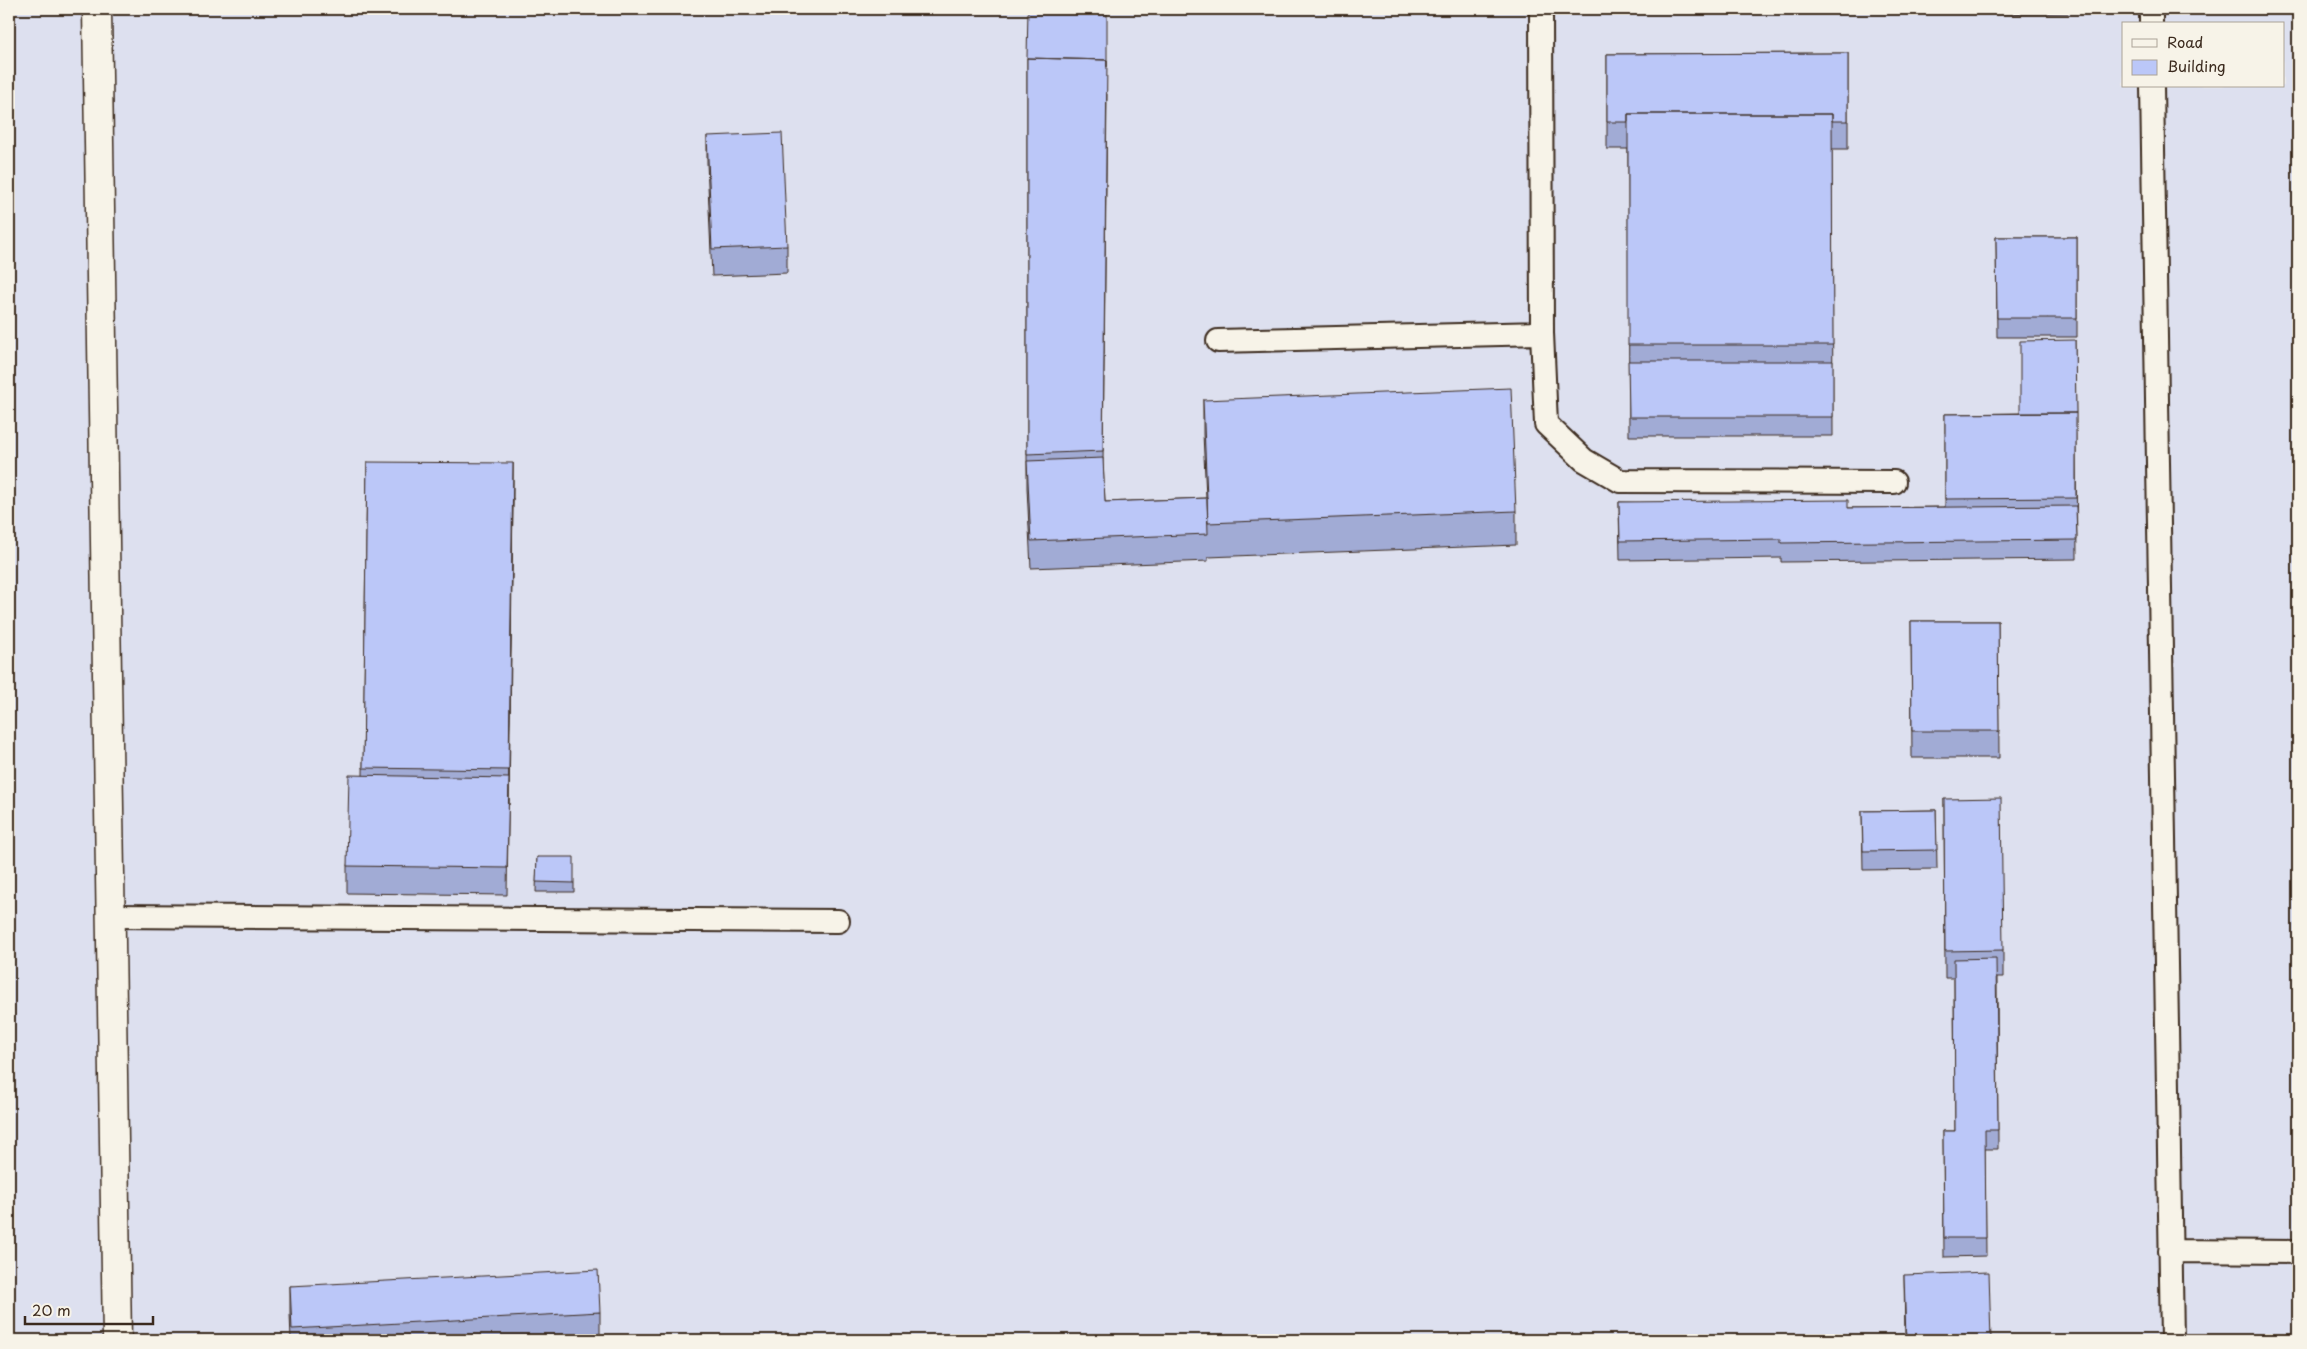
<svg xmlns="http://www.w3.org/2000/svg" width="2307" height="1349" font-family="'Playpen Sans',sans-serif">
  <style>
    .built { fill: #dde0ef; fill-rule: evenodd }
    .lines { fill: none; stroke-linecap: round; stroke-linejoin: round }
    .lane-casing { stroke: #3b2a1e; stroke-width: 26 }
    .street-casing { stroke: #3b2a1e; stroke-width: 31 }
    .lane { stroke: #f7f3e8; stroke-width: 22 }
    .street { stroke: #f7f3e8; stroke-width: 28 }
    .wall { fill: #a1abd5; stroke: #3b2a1e }
    .shaded-wall { fill: #838bae; stroke: #3b2a1e }
    .building { fill: #bbc7f8; stroke: #3b2a1e }
  </style>
  <rect width="100%" height="100%" fill="#ebeaeb"/>
  <filter id="ink" filterUnits="userSpaceOnUse"><feTurbulence type="fractalNoise" baseFrequency=".02" numOctaves="2"/><feDisplacementMap in="SourceGraphic" scale="10" xChannelSelector="R" yChannelSelector="G"/><feConvolveMatrix kernelMatrix="1 2 1 2 8 2 1 2 1" color-interpolation-filters="sRGB"/></filter>
  <g filter="url(#ink)">
    <path class="built" d="M9,9H2298V1340H9ZM2123,24H2283V86H2123Z"/>
    <g class="lines">
      <g class="lane-casing">
        <path id="lane" d="M2151,9V24
          M2152,86L2172,1340
          M1542,333L1546,424L1584,460L1620,481L1894,482
          M1218,341L1542,333L1541,9
          M111,916L838,921
          M2170,1251L2298,1252"/>
      </g>
      <g class="street-casing">
        <path id="street" d="M97,9L117,1340"/>
      </g>
      <use href="#lane" class="lane"/>
      <use href="#street" class="street"/>
    </g>
    <path class="wall" d="M1995,9H2068V13L1995,14Z
      M1848,53V149H1832L1833,436H1629L1628,149H1607V54Z
      M1027,58L1107,94L1103,463L1105,502L1206,498L1203,434V400L1516,511V545L1208,557V561L1031,568L1027,488Z
      M707,136L787,246V273L712,276L707,163Z
      M1996,237H2077V337H1997Z
      M2075,340L2077,559L1781,562V558L1620,560L1619,502L1848,508L1945,507V414L2020,413Z
      M367,462L513,498L507,895L347,893V866L363,776Z
      M1911,621H1998L1999,758H1912Z
      M1944,799L2003,950V977H1997L1998,1149H1985L1986,1256L1944,1257L1943,1131H1955L1954,978H1945Z
      M1936,810L1937,869L1863,870L1862,811Z
      M537,857L574,883V892H536Z
      M1904,1275L1991,1340H1905Z
      M290,1286L600,1312V1340H291L290,1314Z"/>
    <path class="shaded-wall" d="M513,463V498L509,805V770Z"/>
    <path class="building" d="M1028,9H1107V67V60L1027,58Z
      M1848,53V121H1832V114H1628V122H1607V54Z
      M1027,58L1107,60L1103,451L1027,454Z
      M1628,114H1832L1833,345H1628Z
      M782,133L787,246L712,249L707,136Z
      M1996,237H2077V318H1997Z
      M2075,340L2076,413H2020V341Z
      M1628,361H1833V417H1629Z
      M1511,388L1516,511L1208,523L1203,400Z
      M2076,413V498L1945,499V414Z
      M1103,458L1105,502L1207,498L1208,534L1031,541L1027,461Z
      M367,462L513,463L509,770L363,768Z
      M1848,500V508L2076,506L2077,540L1781,543V539L1620,541L1619,502Z
      M1911,621H1998L1999,731H1912Z
      M349,775L509,778L507,868L347,866Z
      M2001,798L2003,950L1945,951L1944,799Z
      M1936,810L1937,850L1863,851L1862,811Z
      M537,857H574V883L536,882Z
      M1996,958L1998,1130H1985L1986,1238H1944L1943,1131H1955L1954,959Z
      M598,1270L600,1312L292,1329L290,1286Z
      M1989,1272L1991,1340H1906L1904,1275Z
      M1732,1336L1821,1339V1340H1732Z"/>
  </g>
  <rect width="2307" height="1349" fill="none" stroke="#f7f3e8" stroke-width="30"/>
  <rect x="15" y="15" width="2277" height="1319" fill="none" stroke="#3b2a1e" stroke-width="2" filter="url(#ink)"/>
  <rect x="2122" y="22" width="162" height="65" fill="#f7f3e8" stroke="#aca397"/>
  <rect x="2132" y="39" width="25" height="8" fill="#f7f3e8" stroke="#aca397"/>
  <text x="2167" y="48" font-size="15" fill="#3b2a1e">Road</text>
  <rect x="2132" y="60" width="25" height="15" fill="#bbc7f8" stroke="#aca397"/>
  <text x="2167" y="72" font-size="15" fill="#3b2a1e">Building</text>
  <path d="M25 1316v8h128v-8" fill="none" stroke="#3b2a1e" stroke-width="2.5"/>
  <text x="32" y="1316" font-size="15" fill="#3b2a1e" stroke="#f7f3e8" stroke-width="4" paint-order="stroke">20 m</text>
</svg>
